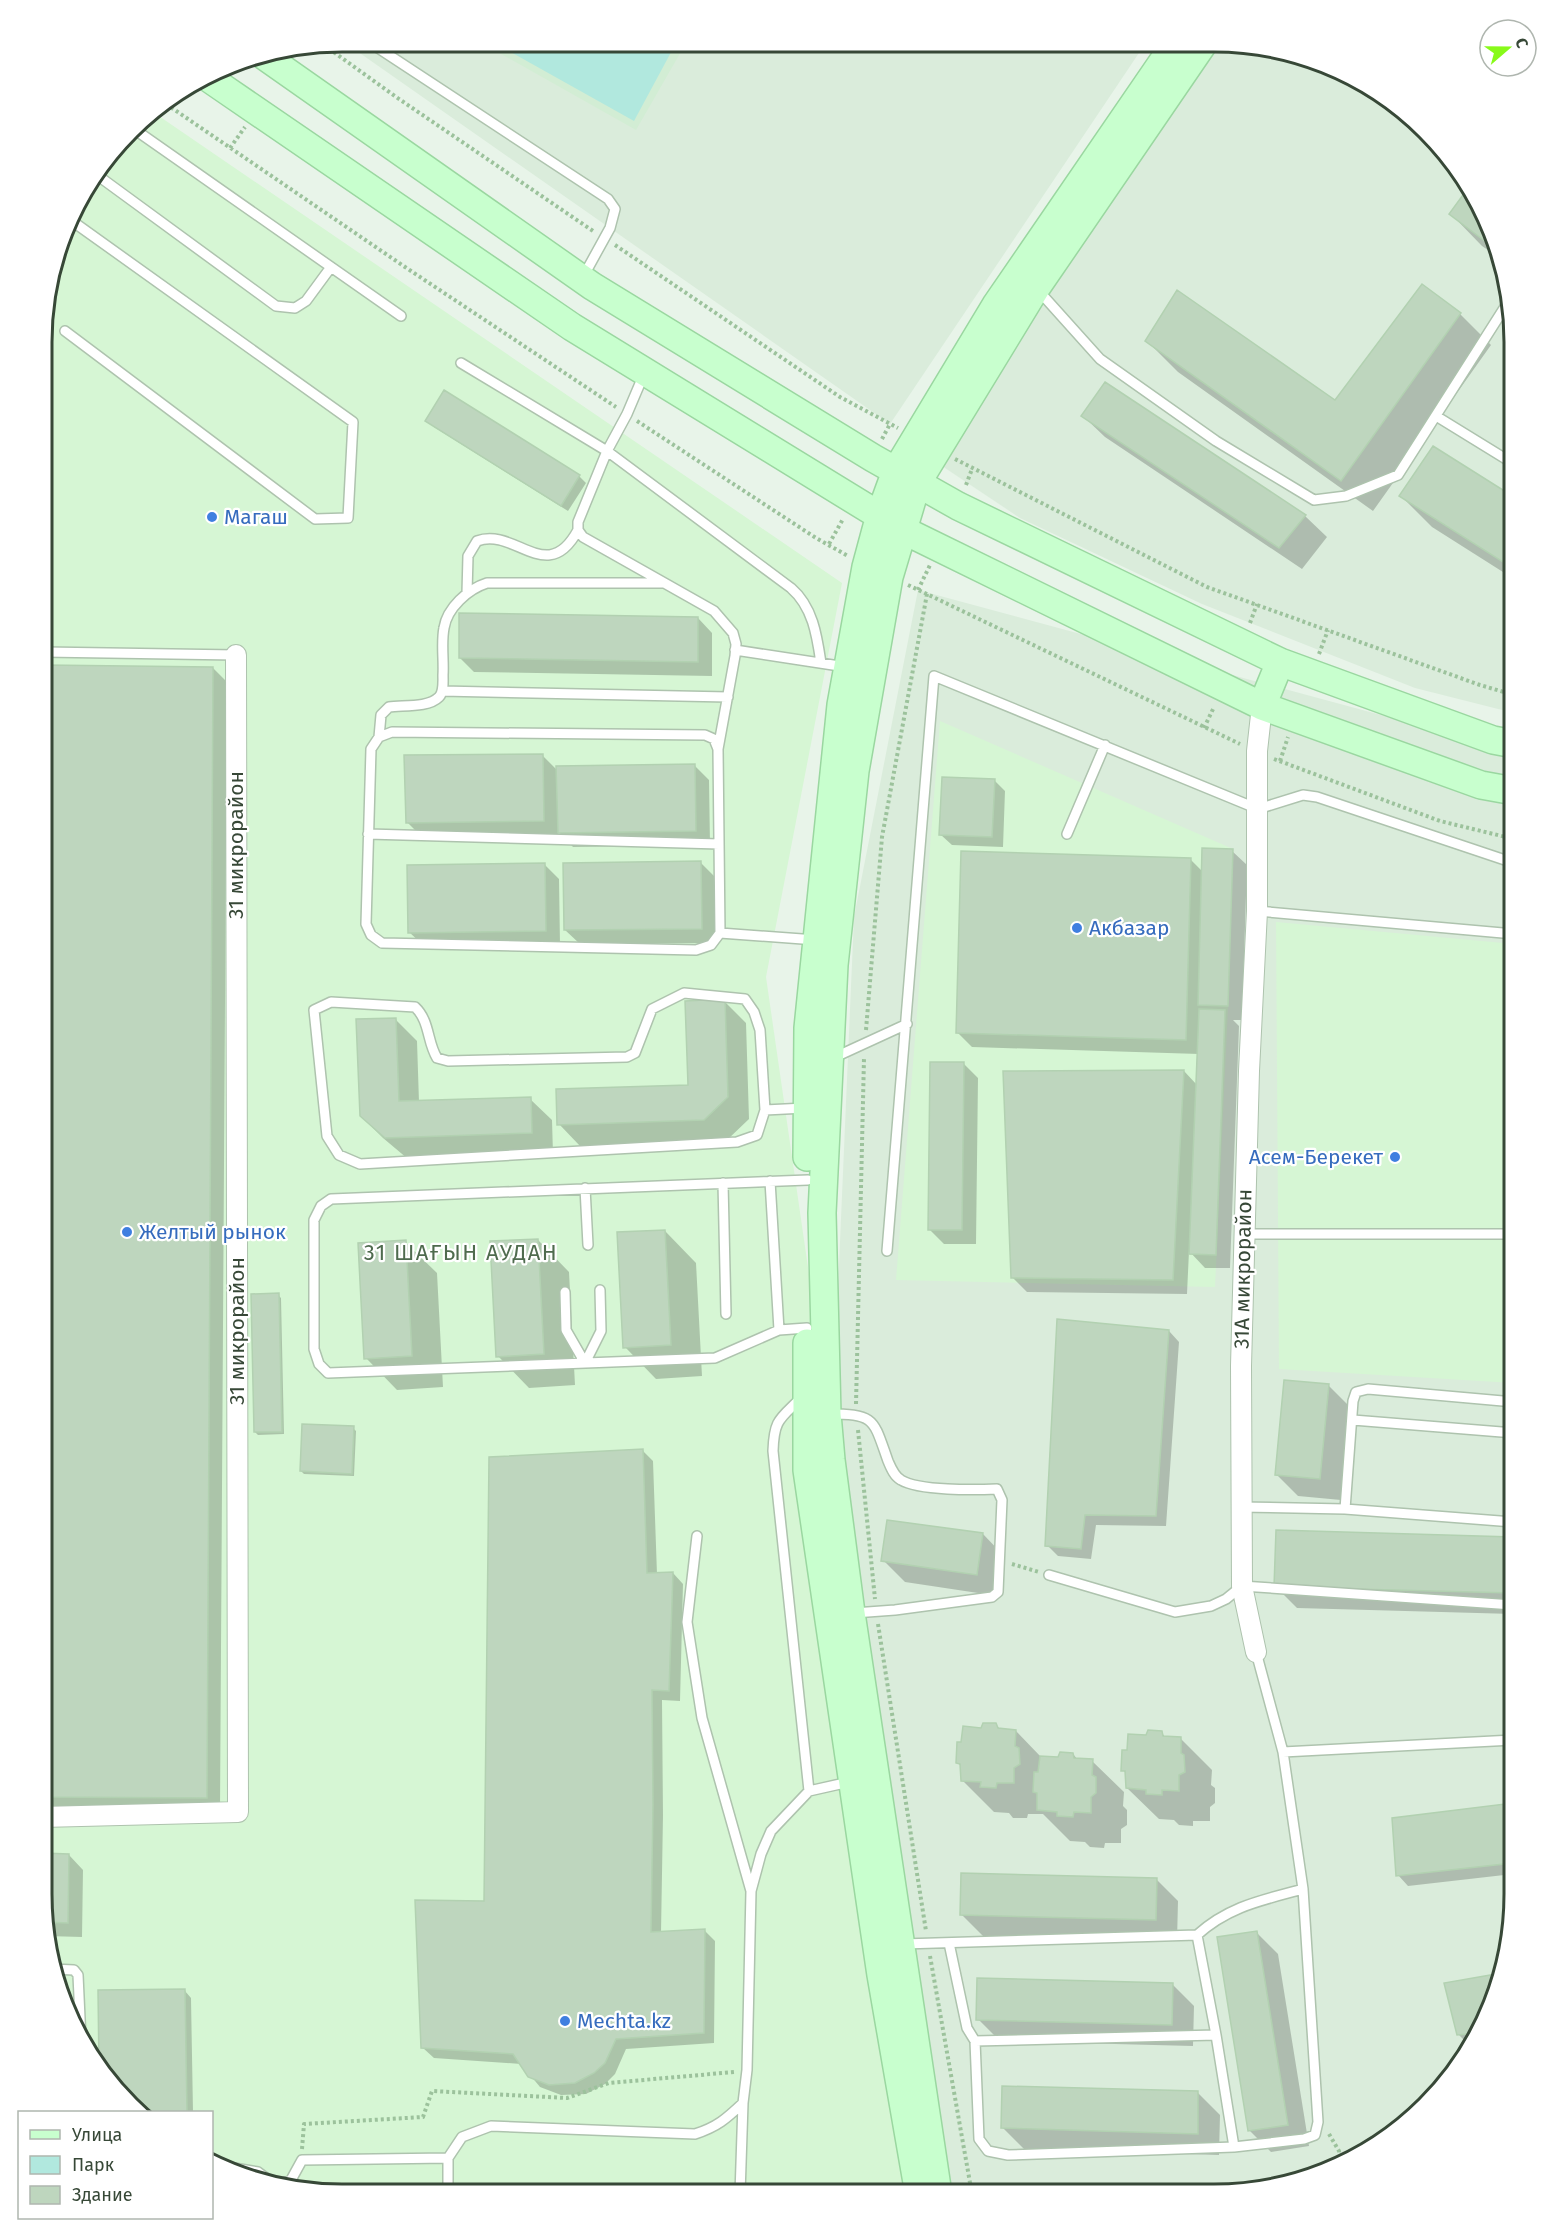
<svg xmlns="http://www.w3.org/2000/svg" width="1556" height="2237" font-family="'Fira Sans',sans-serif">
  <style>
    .residential { fill: #daecdb }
    .commercial { fill: #d6f6d4 }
    .education { fill: #d2edd4 }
    .green { fill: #b1e8de }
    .shadow { fill: #0003 }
    .building { fill: #bed6be; stroke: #b2d1b1; stroke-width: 1.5 }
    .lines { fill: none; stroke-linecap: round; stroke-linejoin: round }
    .lane-casing { stroke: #aec3ae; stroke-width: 12 }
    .street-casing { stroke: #aec3ae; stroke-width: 22 }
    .secondary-casing { stroke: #9ad7a0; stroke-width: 30 }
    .path { stroke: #9cc29c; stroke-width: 4; stroke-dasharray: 3 3; stroke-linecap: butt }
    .lane { stroke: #fff; stroke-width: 9 }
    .street { stroke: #fff; stroke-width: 20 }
    .secondary { stroke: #c8ffce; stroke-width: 27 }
    .shop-dot { fill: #3f7fe0; stroke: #fff; stroke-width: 2 }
    .labels { text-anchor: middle; stroke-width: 4.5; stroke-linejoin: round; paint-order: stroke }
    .shop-label { font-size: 21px; fill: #366cbe; stroke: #fff; text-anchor: start }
    .street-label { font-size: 21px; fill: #374837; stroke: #fff }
    .neighbourhood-label { font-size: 22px; letter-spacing: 1.5px; fill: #4f6b4e; stroke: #fff }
    .rim { fill: none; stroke: #374837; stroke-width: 3 }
  </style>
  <rect width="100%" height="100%" fill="#e8f4e9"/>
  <path class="residential" d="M344,42L1145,44L890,424Z
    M1215,45H1253L1328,65L1396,104L1440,145L1483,210L1508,284L1514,342V713L1415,688L1202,604L1020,518L936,462Z
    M918,590L1514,751L1513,1914L1498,1991L1463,2062L1411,2121L1346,2164L1272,2189L1214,2195L799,2194L854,917Z"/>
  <path class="commercial" d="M153,112L842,583L766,977L942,2194L304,2192L228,2172L212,2163V2112H139L104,2078L73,2027L48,1953L42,1895L45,303L82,193L145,116Z
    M940,721L1233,849L1228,1006L1215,1287L896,1280Z
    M1276,922L1514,944V1383L1279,1369Z"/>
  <path class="education" d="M480,42L686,43L636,130Z"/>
  <path class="green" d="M493,42L676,43L634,121Z"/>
  <path class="shadow" d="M1469,189L1483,210L1500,258L1482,246L1451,214Z
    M1460,314L1491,345L1373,511L1178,372L1147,341L1335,402Z
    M1083,416L1305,516L1327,537L1302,569L1105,437Z
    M427,420L579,476L586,483L568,511L434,427Z
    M1400,495L1514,498V579L1432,527Z
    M698,618L712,633V676L474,672L460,658Z
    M44,667L213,668L227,682L220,1812L42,1810Z
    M542,755L558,771L694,765L709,780L710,845L573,847L558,831V835L422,837L407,822Z
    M994,780L1005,791L1003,847L952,845L941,835Z
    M1232,851L1247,865L1242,1020H1233L1239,1026L1230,1268H1205L1189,1251L1187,1294L1027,1292L1012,1277L1184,1071L1197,1085L1199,1054L972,1047L957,1032L1190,859L1203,872Z
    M701,863L715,877L716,943L580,944L565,930Z
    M545,865L559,879L560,945L424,946L409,932Z
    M724,1001L746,1023L749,1119L726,1141L580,1146L559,1124L689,1086Z
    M395,1019L417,1041L419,1102L530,1099L552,1120L553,1154L408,1159L383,1138L361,1116Z
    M964,1064L978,1078L976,1244H944L929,1229Z
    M665,1231L696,1263L702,1376L656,1379L625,1347Z
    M538,1240L569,1272L575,1385L529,1388L498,1356Z
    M405,1242L437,1273L443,1387L397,1390L366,1358Z
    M278,1295L281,1298L284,1434L258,1435L255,1432Z
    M1169,1331L1179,1342L1166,1526L1096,1525L1091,1559L1058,1556L1047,1545Z
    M1329,1386L1350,1407L1341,1500L1298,1496L1276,1474Z
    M353,1428L356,1431L354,1476L304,1474L301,1471Z
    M643,1451L653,1461L657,1574L673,1573L683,1584L680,1701L662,1700L663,1815L661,1933L705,1931L715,1941L714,2043L626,2049L615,2074L605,2084L586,2094L561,2095L540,2087L521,2064L434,2058L423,2048L486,1902Z
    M1277,1531L1513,1538V1614L1297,1608L1275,1586Z
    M983,1534L1004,1556L998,1596L905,1582L883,1560Z
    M996,1725L1001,1730L1016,1731L1041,1757L1059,1759L1073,1754L1078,1760L1092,1761L1124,1792L1123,1806L1127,1810V1825L1121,1829V1843H1105L1104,1848L1090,1847L1085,1842L1070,1841L1043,1814H1028L1027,1818H1013L1009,1813L994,1812L962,1780L961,1766L958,1763L982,1729Z
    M1161,1732L1166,1738L1181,1739L1212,1770L1211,1785L1215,1788V1803L1210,1807V1821H1193V1826L1179,1825L1174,1820L1159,1819L1127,1788V1774L1123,1770L1128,1751L1147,1737Z
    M1513,1805V1874L1408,1886L1398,1875L1394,1819Z
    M69,1855L83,1870L82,1937L46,1936L42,1895Z
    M1156,1879L1178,1901L1177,1941L983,1936L961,1914Z
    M1257,1933L1278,1954L1309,2146L1271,2152L1249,2130Z
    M1501,1975L1498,1991L1471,2045H1469L1458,2034Z
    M1173,1985L1194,2006L1193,2046L1000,2041L978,2019Z
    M185,1991L191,1998L193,2112H139L104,2078Z
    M1198,2093L1220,2115L1219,2155L1024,2149L1003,2128Z"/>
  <path class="building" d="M1468,188L1483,210L1493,240L1490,245L1449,214Z
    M1422,284L1461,313L1341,481L1145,341L1177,290L1335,400Z
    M1105,382L1306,515L1279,548L1081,416Z
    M444,390L580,475L561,506L425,421Z
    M1433,446L1514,497V569L1399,496Z
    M459,613L698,617V662L459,658Z
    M44,665L213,667L207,1798L42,1797Z
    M543,754L544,821L406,823L404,755Z
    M695,764L696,831L558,833L556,766Z
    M942,777L995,779L992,837L939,835Z
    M1202,848L1233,849L1228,1006L1198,1005Z
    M961,851L1191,858L1186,1040L956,1033Z
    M701,861L702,929L564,930L563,863Z
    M545,863L546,931L408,933L407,865Z
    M725,999L728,1097L704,1120L557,1125L556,1089L688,1085L685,1001Z
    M1199,1009L1225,1010L1216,1255L1189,1254Z
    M396,1018L399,1101L531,1097L532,1133L385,1138L360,1116L356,1019Z
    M930,1062H964L962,1230H928Z
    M1184,1070L1173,1280L1011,1278L1003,1071Z
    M665,1230L671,1345L623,1348L617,1232Z
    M538,1239L544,1354L496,1357L490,1241Z
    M406,1240L412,1356L364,1359L358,1243Z
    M279,1293L282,1432H254L251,1294Z
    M1057,1319L1169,1330L1156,1516L1085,1515L1081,1549L1045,1546Z
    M1284,1380L1329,1384L1320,1479L1275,1475Z
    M302,1424L354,1426L352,1474L300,1471Z
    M643,1449L647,1573L673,1572L669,1691L652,1690L653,1804L651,1932L705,1929L704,2033L616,2039L605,2063L594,2073L575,2083L549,2085L528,2077L513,2054L421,2048L415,1900L484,1901L489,1457Z
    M887,1520L983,1533L977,1575L881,1561Z
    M1276,1530L1513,1537V1593L1274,1587Z
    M983,1723H996L998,1728L1016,1730L1015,1746L1019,1748L1020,1764L1014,1768V1783H997L996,1788L980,1787L981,1782L961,1781L960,1764L956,1763L957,1742H961L963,1726L981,1728Z
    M1148,1730L1162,1731L1163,1736L1181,1737V1753L1184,1755L1185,1772L1179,1775V1791L1162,1790V1795L1146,1794V1790L1126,1788L1125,1771H1121L1122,1750H1127L1128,1734L1146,1735Z
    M1060,1752L1073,1753L1074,1758L1093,1759L1092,1775L1096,1777V1793L1091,1797V1813L1074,1812L1073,1817L1057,1816V1812L1037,1810V1793L1033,1792L1034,1772H1038L1040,1756L1058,1757Z
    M1513,1803V1863L1396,1876L1392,1818Z
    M42,1853L69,1854L68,1923L45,1922L42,1895Z
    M961,1873L1157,1878L1156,1920L960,1915Z
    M1257,1931L1288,2125L1248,2131L1217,1937Z
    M1502,1973L1498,1991L1477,2033L1457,2035L1444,1983Z
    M977,1978L1173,1983L1172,2025L976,2020Z
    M185,1989L187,2112H139L104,2078L99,2069L98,1990Z
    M1002,2086L1198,2091V2134L1001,2128Z"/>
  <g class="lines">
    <g class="lane-casing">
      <path id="lane" d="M369,42L608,199L615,209L610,228L583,277
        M134,129L401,316
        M97,175L276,306L295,308L306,301L331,267
        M1038,290L1100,359L1216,441L1314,500L1346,496L1398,475L1510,299
        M65,331L315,519L348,518L353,422L72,221
        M461,363L607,451L791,588C813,607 817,636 821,663
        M644,374L627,414L607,451L578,522V530L583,537L714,611L733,633L736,644L735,656L718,749
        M1436,416L1514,464
        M467,593L468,556L477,541C516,527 547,587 578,530
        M735,650L846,667
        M44,652L236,655
        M442,691L728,697
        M392,732L705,735L714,739L718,749L720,933L711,945L696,950L382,943L371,935L366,924L371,749L379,737Z
        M379,737L381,715L389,707C403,705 428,708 439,697C444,692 443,682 443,675C444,660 441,643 444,628C447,608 468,589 487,583H663
        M368,834L719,844
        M1067,834L1105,745
        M1257,911L1514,934
        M720,933L816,940
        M684,993L745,999L754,1012L760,1030L765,1110L757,1135L737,1142L360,1164L339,1155L327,1136L314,1010L331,1002L415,1007C430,1021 427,1042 437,1058L448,1061L627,1057L635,1053L652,1009Z
        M833,1058L907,1024
        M765,1110L805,1108
        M770,1181L779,1330
        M723,1183L726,1314
        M585,1188L588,1245
        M1243,1234H1514
        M887,1251L934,676L1258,809L1303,795L1317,797L1514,863
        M565,1292L566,1330L585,1363L601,1331L600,1290
        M807,1328L779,1330L715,1358L328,1373L319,1364L314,1349V1220L321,1206L331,1199L808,1180
        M801,1398C780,1419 774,1419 773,1451L809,1791
        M828,1414C876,1414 873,1419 888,1461C891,1468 894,1476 901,1480C919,1491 975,1490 997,1489L1002,1500L998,1592L992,1597L895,1610L854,1613
        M1353,1420L1514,1433
        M1240,1507L1345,1509L1513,1522
        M1345,1509L1353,1401L1356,1392L1368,1389L1514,1402
        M697,1536L687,1622L702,1718L751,1891
        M1049,1575L1175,1612L1211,1606L1226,1599L1242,1586L1513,1605
        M1283,1752L1513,1740
        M1197,1935C1229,1906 1263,1900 1303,1889L1283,1752L1256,1652
        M903,1944L1197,1935L1216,2035L975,2041L967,2028L949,1943
        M53,1969L74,1970L78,1975L81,2040
        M1216,2035L1234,2147
        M975,2041L979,2139L988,2151L1008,2155L1234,2147L1304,2139L1315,2135L1318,2122L1303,1889
        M216,2165L258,2172L274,2184
        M276,2185L291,2180L302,2160L448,2158
        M448,2193V2158L462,2137L491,2126L695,2134C717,2127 726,2119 743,2103
        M740,2194L743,2103L747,2070L751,1891L761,1854L771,1831L809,1791L849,1782"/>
    </g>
    <g class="street-casing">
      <path id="street" d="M1256,1652L1242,1586L1241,1366L1249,1071L1257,911V751L1262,706
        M42,1817L238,1812L236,655"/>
    </g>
    <g class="secondary-casing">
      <path id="secondary" d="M263,55L592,286L873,458L958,506L1280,662L1493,740L1514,744
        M210,79L572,327L903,530L1262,706L1481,785L1514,791
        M1262,706L1280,662
        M807,1157L808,1028L841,705L866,567L880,515L896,471L996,305L1175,44
        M807,1343V1470L881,1975L919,2194
        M938,2194L851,1613L831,1460L827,1414L822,1213L834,965L855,771L889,577L917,483L1036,288L1203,44"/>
    </g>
    <path class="path" d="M324,45L399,99L593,231
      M166,104L405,267L616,407
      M230,148L245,127
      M615,245L840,397L898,428
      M637,421L816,538L848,556
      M882,439L890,424
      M955,459L1207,587L1480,685L1514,695
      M966,485L972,469
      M829,544L843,519
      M908,585L1240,744
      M918,590L930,565
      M1250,623L1257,604
      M1319,654L1328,630
      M1204,728L1214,707
      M1274,759L1440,821L1514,839
      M1280,761L1288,737
      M866,1030L882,837L927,594
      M856,1404L864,1058
      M858,1430L875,1599
      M1012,1564L1039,1572
      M878,1624L926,1931
      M930,1956L972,2194
      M1329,2134L1339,2151L1340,2166
      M302,2149L304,2124L423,2117L432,2091L567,2098L609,2083L734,2072"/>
    <use href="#lane" class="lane"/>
    <use href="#street" class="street"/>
    <use href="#secondary" class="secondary"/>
  </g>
  <g class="shop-dot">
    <circle cx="212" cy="517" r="6"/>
    <circle cx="1077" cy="928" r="6"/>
    <circle cx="1395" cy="1157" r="6"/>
    <circle cx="127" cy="1232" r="6"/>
    <circle cx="565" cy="2021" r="6"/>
  </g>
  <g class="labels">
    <g class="shop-label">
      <text x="224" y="524">Магаш</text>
      <text x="1089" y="935">Акбазар</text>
      <text x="1383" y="1164" text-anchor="end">Асем-Берекет</text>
      <text x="139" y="1239">Желтый рынок</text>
      <text x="577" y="2028">Mechta.kz</text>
    </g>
    <g class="street-label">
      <text transform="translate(236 845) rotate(-90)" y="7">31 микрорайон</text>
      <text transform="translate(1243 1269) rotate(-89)" y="7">31А микрорайон</text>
      <text transform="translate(237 1331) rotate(-90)" y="7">31 микрорайон</text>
    </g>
    <g class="neighbourhood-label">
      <text x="461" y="1260">31 ШАҒЫН АУДАН</text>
    </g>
  </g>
  <path d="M0 0H1556V2237H0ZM342 52H1214A290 290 0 0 1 1504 342V1894A290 290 0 0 1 1214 2184H342A290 290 0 0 1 52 1894V342A290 290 0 0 1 342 52Z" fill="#fff" fill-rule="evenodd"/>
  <path class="rim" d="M342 52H1214A290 290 0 0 1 1504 342V1894A290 290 0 0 1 1214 2184H342A290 290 0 0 1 52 1894V342A290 290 0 0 1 342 52Z"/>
  <rect x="18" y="2111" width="195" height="108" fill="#ffffff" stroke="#afb6af" stroke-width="1.5"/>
  <rect x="30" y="2130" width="30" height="9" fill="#c8ffce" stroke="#afb6af" stroke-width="1.5"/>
  <text x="72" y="2141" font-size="18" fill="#374837">Улица</text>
  <rect x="30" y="2156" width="30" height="18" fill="#b1e8de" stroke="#afb6af" stroke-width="1.5"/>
  <text x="72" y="2171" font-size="18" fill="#374837">Парк</text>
  <rect x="30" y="2186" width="30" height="18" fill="#bed6be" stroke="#afb6af" stroke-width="1.5"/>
  <text x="72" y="2201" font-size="18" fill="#374837">Здание</text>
  <g transform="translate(1508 48) rotate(70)"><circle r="28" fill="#ffffff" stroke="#afb6af" stroke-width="1.5"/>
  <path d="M0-4.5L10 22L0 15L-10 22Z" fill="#88fa19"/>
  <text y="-9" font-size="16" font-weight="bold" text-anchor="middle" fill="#374837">С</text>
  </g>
</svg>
